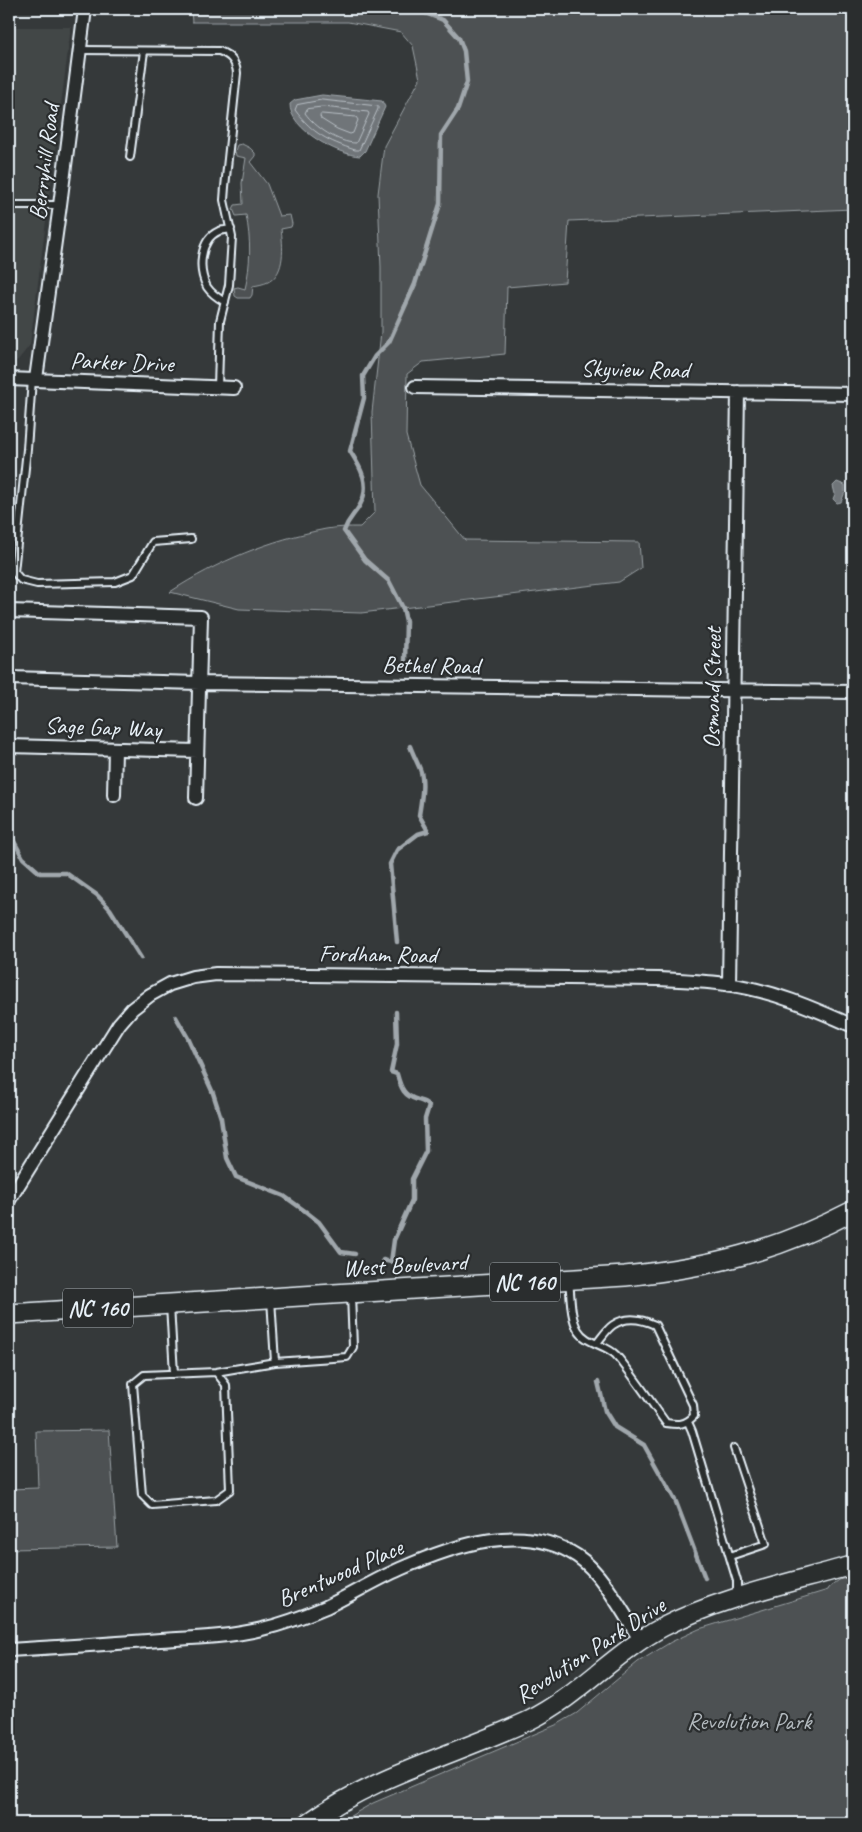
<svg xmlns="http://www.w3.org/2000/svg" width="862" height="1832" font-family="Caveat,sans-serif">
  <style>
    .built { fill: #424647 }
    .green { fill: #4d5152; stroke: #9aa1a5 }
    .water { fill: #707579; stroke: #a0a7ac }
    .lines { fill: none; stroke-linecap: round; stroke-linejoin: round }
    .shore { stroke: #b8bfc5; stroke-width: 1 }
    .stream { stroke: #a0a7ac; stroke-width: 4.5 }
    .lane-casing { stroke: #e8f1f8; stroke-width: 10 }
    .street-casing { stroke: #e8f1f8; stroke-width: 16 }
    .secondary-casing { stroke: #e8f1f8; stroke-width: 21 }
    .primary-casing { stroke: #e8f1f8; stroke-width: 22 }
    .lane { stroke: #2a2d2e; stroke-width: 6 }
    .street { stroke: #2a2d2e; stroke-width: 12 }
    .secondary { stroke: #2a2d2e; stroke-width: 18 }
    .primary { stroke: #2a2d2e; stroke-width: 19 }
    .labels { text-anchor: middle; stroke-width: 4.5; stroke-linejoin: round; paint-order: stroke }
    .shield { fill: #2a2d2e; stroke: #afb6bb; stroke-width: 1 }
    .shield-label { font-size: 22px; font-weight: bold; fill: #e8f1f8 }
    .street-label { font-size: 24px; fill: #e8f1f8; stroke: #2a2d2e }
    .park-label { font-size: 24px; fill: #b2b9be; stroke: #2a2d2e }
  </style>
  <rect width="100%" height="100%" fill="#35393a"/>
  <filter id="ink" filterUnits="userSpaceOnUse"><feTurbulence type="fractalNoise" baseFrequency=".02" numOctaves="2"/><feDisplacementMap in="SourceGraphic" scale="10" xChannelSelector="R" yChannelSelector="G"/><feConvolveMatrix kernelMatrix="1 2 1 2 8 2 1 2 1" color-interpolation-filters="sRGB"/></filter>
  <g filter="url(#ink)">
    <path class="built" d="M9,27H71L30,345L18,360L9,364Z"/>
    <path class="green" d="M196,9H853V209L569,221L565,282L507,287L505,354L423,362L407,374L406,435L420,485L465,540L639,542L641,568L619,582L361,613L239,609L170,592C218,561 269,540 326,529C337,527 349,527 360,527L375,512L372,412L381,332V267L378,194L384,146L420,79L413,46L401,32L348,22H192L191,10Z
      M242,144L250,148L255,153V156L250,162L267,184L279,216L290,215L292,224L291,227L281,229C283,245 286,273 268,282C264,284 258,285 253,286L252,295L250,298H238L235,296L234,288L238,287L245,289C251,264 251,240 246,215L236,216L233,209L235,205L243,204L242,183L246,158L236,156L235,151L237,145Z
      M109,1430L117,1547L9,1549V1489L38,1488L36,1431Z
      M853,1576V1823H338L373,1803L558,1724L577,1713L638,1662L671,1642L699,1629L828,1590L829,1588L839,1580Z"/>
    <path class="water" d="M322,95L382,101L385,107L365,151L360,156C338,155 289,129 290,104L295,100Z
      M837,482L845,485V492L841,502L837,503L833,499L835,494L833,486Z"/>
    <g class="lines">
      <path class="shore" d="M322,100L378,106V109L359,150H355C328,141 313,134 295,110L297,105Z
        M323,107L368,112L369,114L356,143C338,143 315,127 305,113L307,109Z
        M322,114L356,117L358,120L353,133L350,134L337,129L321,119L320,116Z"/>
      <path class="stream" d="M405,661L406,621L403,608L389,581L365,560L344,531C349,517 354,516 360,505C371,485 361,468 350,451L364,398L363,376L375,356L389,342L415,284L440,204L441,135L458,109L467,82L464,51L459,38L443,20L425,13V9
        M9,832L23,858L40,873H66L97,895L110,909L141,958
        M397,942L390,864L397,850L418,834L428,831L419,815C421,802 425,781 420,769C417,762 413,754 410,746
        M176,1017L188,1038L213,1093L221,1118L227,1158L236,1177L284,1196L305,1211L319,1222L341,1252L355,1254
        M383,1260L391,1262L394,1240L412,1200V1179L426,1151L425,1119L429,1106C426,1102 423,1102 418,1100C404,1096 401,1089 397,1074L391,1072L397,1044L396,1012
        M598,1382L605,1411L615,1427L644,1445L676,1502L705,1578"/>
      <g class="lane-casing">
        <path id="lane" d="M80,50L219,51C230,55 236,61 237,73L225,187L224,200L232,237L229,285L220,321L218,387
          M130,157L144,51
          M9,205H60
          M225,302C218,298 211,293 207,287C198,270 199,240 219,231C222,230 227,230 231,229
          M32,379L27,449L14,572L21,580L37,584L115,582L133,575L153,542L191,539
          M569,1281C571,1296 570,1317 578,1330C586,1344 605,1344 616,1355C634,1376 650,1401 666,1423C679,1425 685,1425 694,1416L693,1405L655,1325C642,1319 626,1316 613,1325C607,1329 602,1337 597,1343
          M271,1299L275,1362L347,1357L353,1347L351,1294
          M170,1305L174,1374
          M216,1372L226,1385L230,1490L216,1500L152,1505L142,1495L133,1384L144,1375Z
          M216,1372L275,1362
          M688,1422L692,1431L737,1581V1597
          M730,1556L766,1544L734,1448"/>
      </g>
      <g class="street-casing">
        <path id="street" d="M9,379L234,388
          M36,379L60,205L85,9
          M415,387L853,394
          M9,611L201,617L196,798
          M9,678L199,683L853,692
          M9,746L197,751
          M114,795L115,749
          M729,984L738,392
          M9,1200L119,1024L132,1009L150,995L170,984L193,977L216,974L658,979C681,980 703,981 726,984C771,990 813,1008 853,1026
          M9,1650C59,1647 110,1644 160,1640C194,1638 228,1637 262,1629C284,1624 305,1616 326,1607C351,1595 375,1580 400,1569C454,1545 524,1521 577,1556C602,1572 625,1616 641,1641"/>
      </g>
      <g class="secondary-casing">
        <path id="secondary" d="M308,1823C376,1774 455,1755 530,1720C579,1696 615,1652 663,1627C721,1597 791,1583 853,1565"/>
      </g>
      <g class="primary-casing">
        <path id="primary" d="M9,1314L625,1276C711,1267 776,1251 853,1211"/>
      </g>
      <use href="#lane" class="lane"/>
      <use href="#street" class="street"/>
      <use href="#secondary" class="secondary"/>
      <use href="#primary" class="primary"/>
    </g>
  </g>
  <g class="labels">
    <g class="shield">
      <rect x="490" y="1262.5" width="70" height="39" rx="4"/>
      <rect x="63" y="1288.5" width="70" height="39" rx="4"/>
    </g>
    <g class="shield-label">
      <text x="525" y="1290">NC 160</text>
      <text x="98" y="1316">NC 160</text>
    </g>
    <g class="street-label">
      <text transform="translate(44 162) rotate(-83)" y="8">Berryhill Road</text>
      <text transform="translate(122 362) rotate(2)" y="8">Parker Drive</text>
      <text transform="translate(635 369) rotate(1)" y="8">Skyview Road</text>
      <text transform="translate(431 665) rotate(1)" y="8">Bethel Road</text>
      <text transform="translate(712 688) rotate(-89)" y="8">Osmond Street</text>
      <text transform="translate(103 727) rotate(2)" y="8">Sage Gap Way</text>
      <text transform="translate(378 954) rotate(1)" y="8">Fordham Road</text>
      <text transform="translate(405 1265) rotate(-3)" y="8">West Boulevard</text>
      <text transform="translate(340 1573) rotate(-24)" y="8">Brentwood Place</text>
      <text transform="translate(590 1650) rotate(-33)" y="8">Revolution Park Drive</text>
    </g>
    <g class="park-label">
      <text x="749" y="1729">Revolution Park</text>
    </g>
  </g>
  <rect width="862" height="1832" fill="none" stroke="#2a2d2e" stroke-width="30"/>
  <rect x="15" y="15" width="832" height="1802" fill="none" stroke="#e8f1f8" stroke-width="2" filter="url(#ink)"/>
</svg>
